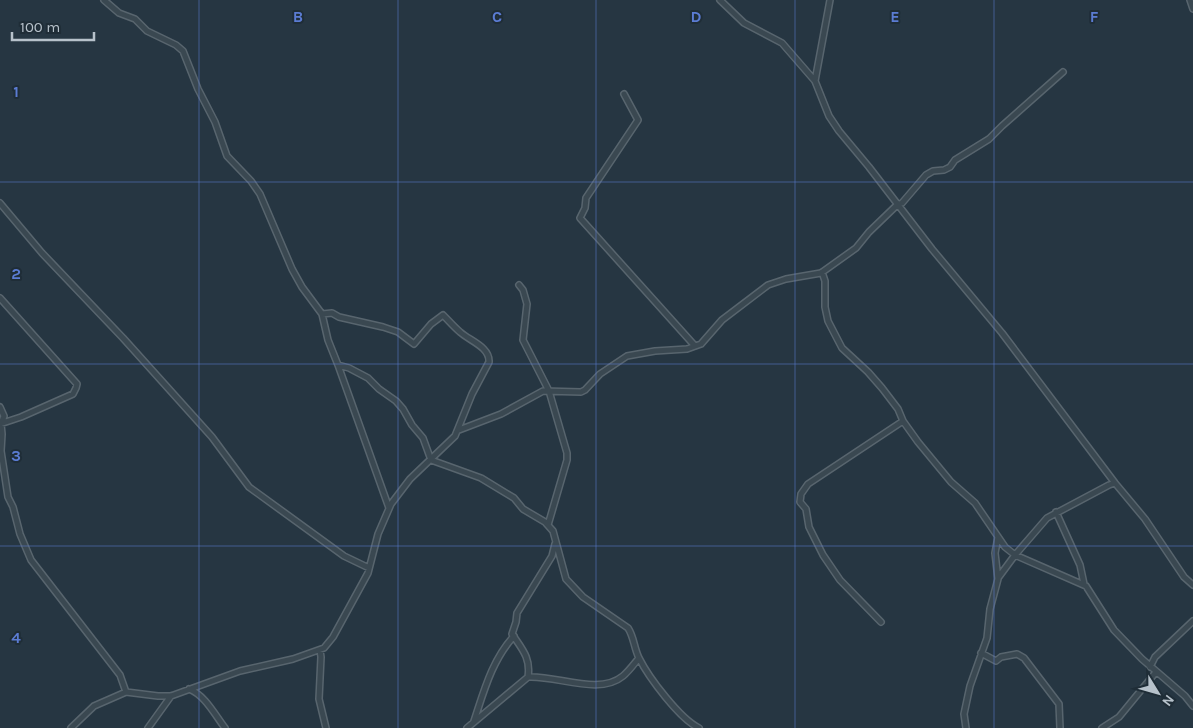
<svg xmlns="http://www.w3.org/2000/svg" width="1193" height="728" font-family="Karla,sans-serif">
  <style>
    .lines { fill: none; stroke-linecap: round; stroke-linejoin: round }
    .minor-casing { stroke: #58656e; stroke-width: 8 }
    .minor { stroke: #3a4851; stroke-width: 5 }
    .grid { fill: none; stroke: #5b7cd3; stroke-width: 1; stroke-opacity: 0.55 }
    .grid-label { font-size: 16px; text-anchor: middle; font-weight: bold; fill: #5b7cd3; stroke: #1f2d37; stroke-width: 4; stroke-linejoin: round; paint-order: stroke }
  </style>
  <rect width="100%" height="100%" fill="#263642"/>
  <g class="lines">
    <g class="minor-casing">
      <path id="minor" d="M104,0L119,13L135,19L147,31L176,45L183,51L198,89L215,122L227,156L251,181L260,194L292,269L302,287L322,314L328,340L338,365L349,368L368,378L379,389L396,401L403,409L412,425L423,438L431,460L481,478L514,498L523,509L545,522L553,531L566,579L583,597L628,628C634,637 634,648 639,658C649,678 680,719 699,728
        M720,0L744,23L782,43L815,81L829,116L839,131L869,167L932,249L1002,333L1115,483L1145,519L1184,577L1193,585
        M1190,0L1193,9
        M815,81L830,0
        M624,94L638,120L586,198L585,208L580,218L695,346
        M0,203L42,253L123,338L212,437L249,487L344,556L369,568
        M822,272L825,281V307L828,321L842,348L868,372L882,388L898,409L903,421L918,442L951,482L975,503L1005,547L1015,555L1086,586L1114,630L1142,659L1185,696L1193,706
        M519,285L523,290L527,304L523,340L549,391L567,453V460L548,525
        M0,298L77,384L76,388L73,394L21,417L0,424
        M338,365L389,508
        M0,407L4,416L1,424L2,434L1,451L8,497L13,507L20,534L31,560L120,675L126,692
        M459,430L501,414L543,391L581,392L585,390L600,374L627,356L655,351L687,349L701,344L722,320L768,285L786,279L821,273L856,248L869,232L897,205L902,203L926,175L933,171L944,170L950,167L955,160L989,139L1002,126L1063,72
        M1056,512L1080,565L1084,584
        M998,578L1015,555L1047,518L1109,485L1115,483
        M881,622L840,580L823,555L809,527L806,509L800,502L801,494L808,484L903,421
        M320,650L321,657L319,699L326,728
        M981,653L996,661L1001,657L1017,654L1024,658L1059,704L1060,728
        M1150,667L1155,657L1193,621
        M528,677C531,658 522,649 512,634L516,622L517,613L552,556L555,544
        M189,689C205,695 215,715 225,728
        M474,721C484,691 492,660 514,636
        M71,728L94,706L126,692L158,696H171L240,671L293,659L324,648L333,637L368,573L378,534L391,504L410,479L455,436L472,394L489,362C490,347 470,341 460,332C454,327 448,320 443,315L431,324L414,344L398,332L383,327L339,317L332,313L322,314
        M148,728L171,696
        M467,728L528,677C557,675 599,696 623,676C629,671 634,664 639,658
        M966,728L964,714L970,686L987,638L990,609L998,579L995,553L998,537
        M1102,728L1119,717L1156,672"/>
    </g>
    <use href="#minor" class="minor"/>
  </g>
  <path class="grid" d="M199,0V728M398,0V728M596,0V728M795,0V728M994,0V728M0,182H1193M0,364H1193M0,546H1193"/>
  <g class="grid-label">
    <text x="298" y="22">B</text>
    <text x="497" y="22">C</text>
    <text x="696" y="22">D</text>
    <text x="895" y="22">E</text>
    <text x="1094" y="22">F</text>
    <text x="16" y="97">1</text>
    <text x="16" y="279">2</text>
    <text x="16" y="461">3</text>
    <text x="16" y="643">4</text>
  </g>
  <g transform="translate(1158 693) rotate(127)" stroke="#1f2d37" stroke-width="4" paint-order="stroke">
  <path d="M0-4L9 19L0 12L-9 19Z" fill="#b7c2cb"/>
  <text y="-8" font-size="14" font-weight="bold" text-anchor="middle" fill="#b7c2cb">N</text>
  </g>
  <path d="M12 32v8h82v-8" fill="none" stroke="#b7c2cb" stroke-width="2.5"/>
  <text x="20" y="32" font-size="15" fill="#b7c2cb" stroke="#1f2d37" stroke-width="4" paint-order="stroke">100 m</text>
</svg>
